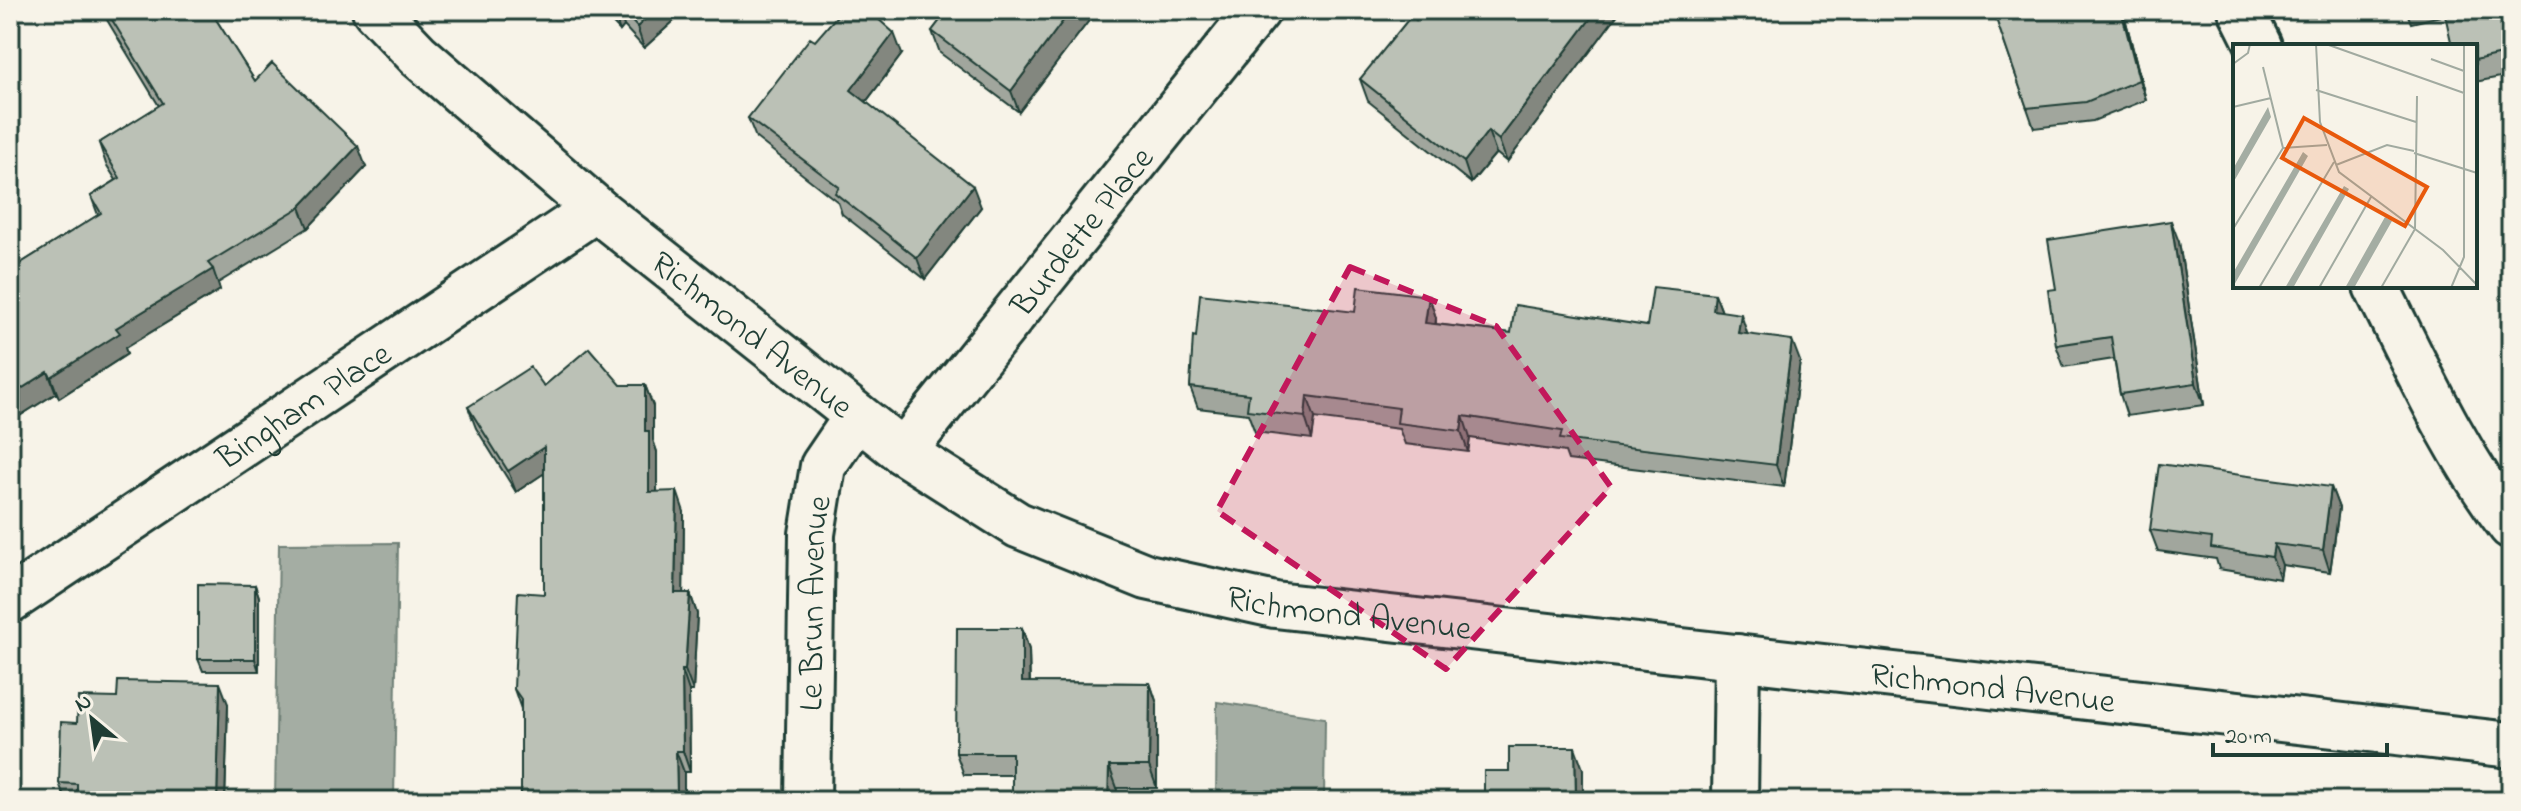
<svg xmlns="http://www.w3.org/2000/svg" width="2521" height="811" font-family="'Indie Flower',sans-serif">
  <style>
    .water { fill: #a4ada3; stroke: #6f8077; stroke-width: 2 }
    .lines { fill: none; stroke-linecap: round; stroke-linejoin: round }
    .minor-casing { stroke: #1f3d34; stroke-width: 50 }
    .minor { stroke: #f7f3e8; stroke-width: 44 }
    .wall { fill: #a1a69d; stroke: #1f3d34; stroke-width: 2 }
    .shaded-wall { fill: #83877f; stroke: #1f3d34; stroke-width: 2 }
    .building { fill: #bbc1b6; stroke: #1f3d34; stroke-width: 2 }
    .marked { fill: #c2185b; fill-opacity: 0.2; stroke: #c2185b; stroke-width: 6; stroke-dasharray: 16 10; stroke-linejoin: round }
    .labels { text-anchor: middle; stroke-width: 6; stroke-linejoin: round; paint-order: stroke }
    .street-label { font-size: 34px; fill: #1f3d34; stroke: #f7f3e8 }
    .inset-road { fill: none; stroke: #a1aaa0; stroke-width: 2 }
    .view { fill: #e8590c; fill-opacity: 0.15; stroke: #e8590c; stroke-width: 4 }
    .inset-edge { fill: none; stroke: #1f3d34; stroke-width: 4 }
  </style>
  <rect width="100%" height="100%" fill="#f7f3e8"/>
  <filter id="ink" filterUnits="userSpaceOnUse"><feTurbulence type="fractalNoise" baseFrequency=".0125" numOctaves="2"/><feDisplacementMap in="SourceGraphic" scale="16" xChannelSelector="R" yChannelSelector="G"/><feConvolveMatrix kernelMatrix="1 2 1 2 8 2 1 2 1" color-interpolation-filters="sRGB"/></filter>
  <g filter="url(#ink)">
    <path class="water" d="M398,543L394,801H275L279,544Z
      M1217,702L1325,718L1324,801H1216Z"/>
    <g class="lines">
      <g class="minor-casing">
        <g id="minor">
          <path id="s1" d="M375,10L418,55L596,209L903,452L1018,525L1147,577L1275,605L2511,745"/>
          <path d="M2241,10L2259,46"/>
          <path d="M2376,286C2417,368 2455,453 2511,526"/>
          <path id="s2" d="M903,452L1258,10"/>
          <path id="s3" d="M10,600L596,209"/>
          <path id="s4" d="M808,801L812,534L823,466L857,416"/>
          <path d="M1735,801L1737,657"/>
        </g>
      </g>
      <use href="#minor" class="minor"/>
    </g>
    <path class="wall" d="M101,10H210L255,81L366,167L308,228L218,283L220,290L125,348L127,354L59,398L56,393L10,422V270L98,215L91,196L116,180L106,164L99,143L159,106Z
      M600,10H686L644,48L624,26L620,31Z
      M948,10H1097L1019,112L940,53L932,31Z
      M1621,10L1507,162L1496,153L1471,183L1368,101L1360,79L1416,20Z
      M1993,10H2123L2146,100L2093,121L2034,128Z
      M2406,10H2511V75L2475,82V46L2445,15L2411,23Z
      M815,41L902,54L866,102L981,207L925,279L842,214L838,202L756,138L748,118Z
      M2179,242L2204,405L2127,416L2120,394L2114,359L2064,367L2056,345V289Z
      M1715,294L1722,312L1748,335L1800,361L1784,487L1568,460L1565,452L1470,438L1468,452L1405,444L1399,429L1315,418L1312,439L1255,432L1248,414L1198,408L1190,387L1196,337L1355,312L1429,296L1436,318V324L1511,333L1647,326Z
      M645,385L653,406V440L657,452V491L684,512L683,593H690L697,614L693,691H689L690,772H684V801H521V709L514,689L544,594V473L516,492L476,428L468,407L544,386Z
      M2331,487L2339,508L2330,572L2282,565L2280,579L2219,569L2216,559L2158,551L2150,530Z
      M255,585L259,597V671H203L198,659Z
      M1022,628L1029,650L1030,682L1150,683L1157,704V788H1117L1012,775H964L956,753Z
      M228,704L225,801H66L59,783L77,723Z"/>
    <path class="shaded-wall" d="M612,10H619L624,26L620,31Z
      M655,10H686L644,48L637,27Z
      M1071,10H1097L1019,112L1011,91Z
      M1597,10H1621L1507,162L1499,140Z
      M2121,10H2123L2146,100L2139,80Z
      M894,33L902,54L859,111L851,90Z
      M1488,131L1496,153L1471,183L1464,162Z
      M358,146L366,167L308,228L300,207Z
      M973,186L981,207L925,279L917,258Z
      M2171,221L2179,242L2204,405L2196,383Z
      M213,269L220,290L125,348L127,354L59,398L51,377L116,328Z
      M1715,294L1723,315L1713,310Z
      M1429,296L1436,318L1433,344L1425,323Z
      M1741,314L1748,336L1738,333Z
      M1792,340L1800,361L1784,487L1776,465Z
      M48,372L56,393L10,422V396Z
      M645,385L653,406V440L657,452V513L649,492L645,431Z
      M1307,396L1315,418L1312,439L1305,417Z
      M1463,416L1470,438L1468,452L1461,431Z
      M544,447L552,468L516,492L508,471Z
      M2331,487L2339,508L2330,572L2323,550Z
      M677,491L684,512L683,614L675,593Z
      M2274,544L2282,565L2280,579L2272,557Z
      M255,585L259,597V671L255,659Z
      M690,593L697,614L693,691L685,670Z
      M1022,628L1029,650L1030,704L1022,682Z
      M682,670L689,691L690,772L683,751Z
      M220,683L228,704L225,801H217Z
      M1150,683L1157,704V788L1149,766Z
      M1575,747L1583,769V801H1576Z
      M676,751L684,772V801H679L677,794Z
      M1109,766L1117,788L1116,801H1108Z"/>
    <path class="building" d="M106,10H210L255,81L272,63L358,146L300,207L208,263L213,269L116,328L120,333L51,377L48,372L10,396V270L101,213L91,196L120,178L99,143L163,103Z
      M622,10H655L637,27Z
      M842,10H868L894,33L851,90L973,186L917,258L835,193L839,187L748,118L810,38L815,41Z
      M948,10H1071L1011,91L932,31Z
      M1423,10H1597L1499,140L1488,131L1464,162L1360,79L1411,16L1416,20Z
      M1993,10H2121L2139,80L2086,102L2027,108Z
      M2444,10H2511V57L2510,52L2475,60V46H2452Z
      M2508,155H2511V172Z
      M2171,221L2196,383L2120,394L2111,337L2056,345L2048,290L2056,289L2048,240Z
      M1358,287L1429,296L1425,323L1511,333L1515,305L1647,326L1653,287L1715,294L1713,310L1741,314L1738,333L1792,340L1776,465L1560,439L1562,431L1463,416L1461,431L1397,423L1399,408L1307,396L1305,417L1247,410L1249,394L1190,387L1193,336L1196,337L1200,294L1355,312Z
      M589,348L621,385H645V431H649V492L677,491L675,593H690L685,670H682L683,751H676L677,794H669V801H521V699L514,689L518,592L544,594V447L508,471L468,407L530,367L544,386Z
      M2159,464L2331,487L2323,550L2274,544L2272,557L2211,548L2212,538L2150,530Z
      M198,584L255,585V659H198Z
      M957,628H1022V682L1150,683L1149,766H1109L1108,801H1012V753H956Z
      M118,681L220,683L217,801H77V784L59,783L61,722L77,723L78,697L117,698Z
      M1509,747H1575L1576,801H1484V771H1509Z"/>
  </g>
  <path class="marked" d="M1350,267L1496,326L1611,487L1446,669L1217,511Z"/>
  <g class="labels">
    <g class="street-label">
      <text dy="12" stroke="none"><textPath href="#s2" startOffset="284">Burdette Place</textPath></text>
      <text dy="12" stroke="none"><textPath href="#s1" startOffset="498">Richmond Avenue</textPath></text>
      <text dy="12" stroke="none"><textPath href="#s3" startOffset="352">Bingham Place</textPath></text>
      <text dy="12" stroke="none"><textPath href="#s4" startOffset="198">Le Brun Avenue</textPath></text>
      <text dy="12" stroke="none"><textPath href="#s1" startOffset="1170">Richmond Avenue</textPath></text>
      <text dy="12" stroke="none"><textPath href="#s1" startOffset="1818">Richmond Avenue</textPath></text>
    </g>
  </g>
  <g transform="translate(2233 44)">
    <rect width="244" height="244" fill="#f7f3e8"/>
    <path d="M35,63L38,73L0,139V125ZM70,108L75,112L0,243V229ZM111,142L116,145L60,244H52ZM152,173L159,177L121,244H112Z" fill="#a4ada3"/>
    <path class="inset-road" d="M83,0L87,78L106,128L210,206L244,241M93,0L231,49M198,15L231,27M0,20L15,9L17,0M30,23L50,104M83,46L183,78M0,63L38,54M50,104L94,101M181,109L244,129M103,121L154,101L181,107M0,185L50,104M26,244L101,118M86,244L138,153M148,244L182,185L184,52M218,244L231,213V0"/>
    <path class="view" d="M71,74L194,143L172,182L49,114Z"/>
    <rect width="244" height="244" class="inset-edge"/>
  </g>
  <rect width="2521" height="811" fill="none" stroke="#f7f3e8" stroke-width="40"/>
  <rect x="20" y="20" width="2481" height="771" fill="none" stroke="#1f3d34" stroke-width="3" filter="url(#ink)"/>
  <g transform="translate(92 719) rotate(331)" stroke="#f7f3e8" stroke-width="6" paint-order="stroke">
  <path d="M0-6L14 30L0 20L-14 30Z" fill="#1f3d34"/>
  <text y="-12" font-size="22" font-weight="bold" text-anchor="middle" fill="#1f3d34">N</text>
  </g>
  <path d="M2213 743v12h174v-12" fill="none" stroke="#1f3d34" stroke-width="4"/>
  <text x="2225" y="743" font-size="24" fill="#1f3d34" stroke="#f7f3e8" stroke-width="6" paint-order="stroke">20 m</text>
</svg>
